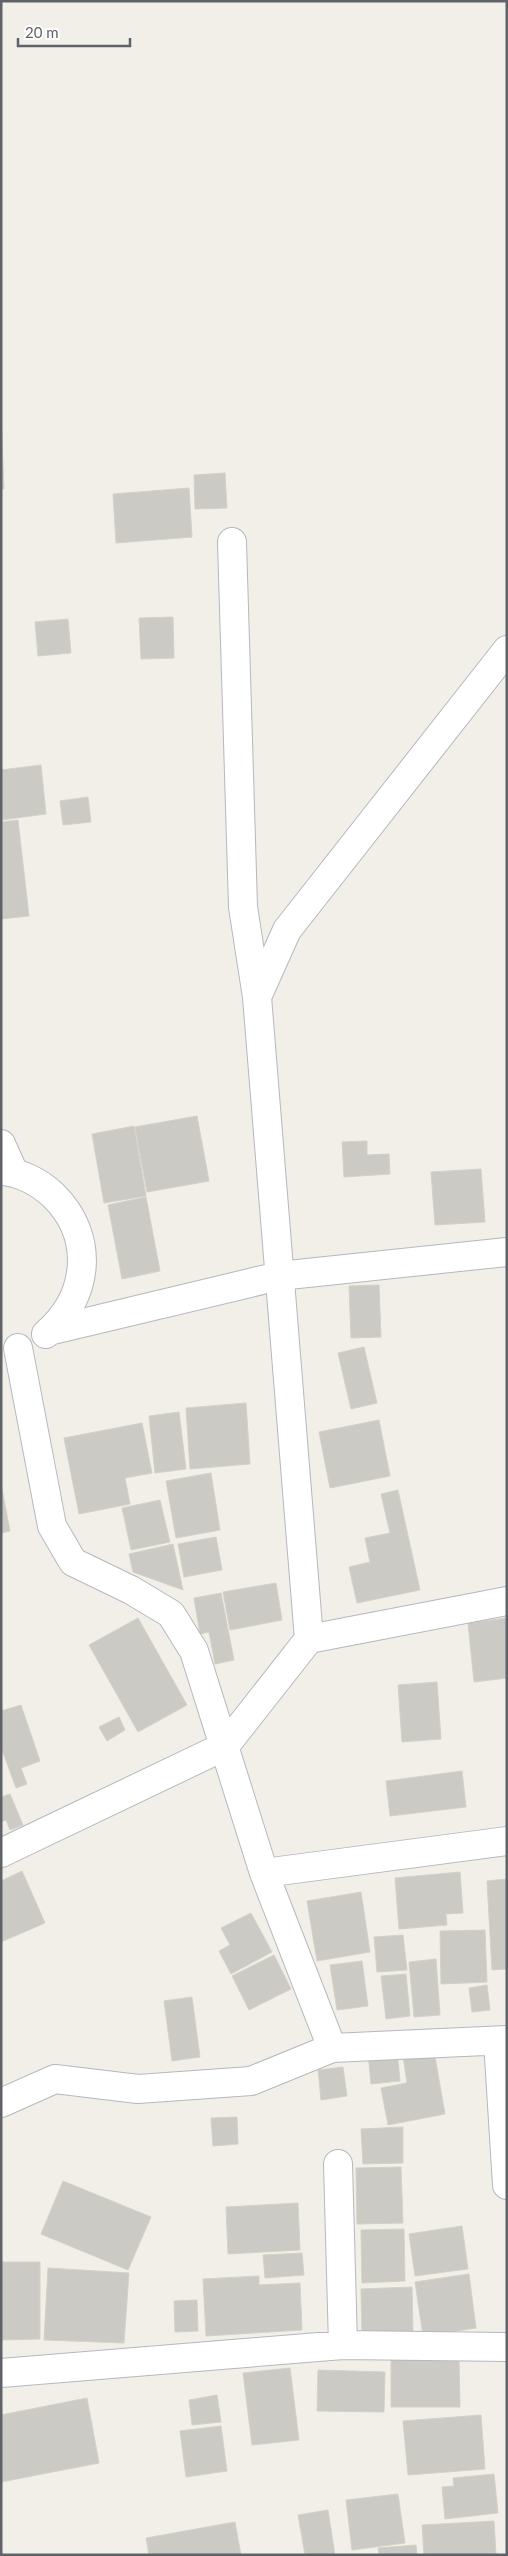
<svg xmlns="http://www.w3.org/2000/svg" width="508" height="2556" font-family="Lato,sans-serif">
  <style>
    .building { fill: #cccac5; stroke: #d6d1c6 }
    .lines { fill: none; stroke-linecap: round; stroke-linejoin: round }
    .minor-casing { stroke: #b5b8bc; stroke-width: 30 }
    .minor { stroke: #fff; stroke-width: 28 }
  </style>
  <rect width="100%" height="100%" fill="#f1efe8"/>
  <path class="building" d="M1,417L4,489H1Z
    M225,473L227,508L195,509L194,475Z
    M189,488L192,537L116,543L113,494Z
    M173,617L174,658L141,659L139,618Z
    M68,619L71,653L38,656L35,622Z
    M41,765L46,814L1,820V770Z
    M88,797L91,822L63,825L60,801Z
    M18,820L29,916L1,919V822Z
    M197,1116L209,1181L147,1192L135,1127Z
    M134,1126L146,1196L104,1203L92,1134Z
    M367,1141V1155L389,1154L390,1174L344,1177L342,1142Z
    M481,1169L485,1222L435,1225L431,1172Z
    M146,1197L160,1271L122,1279L108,1205Z
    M379,1285L381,1337L351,1338L349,1286Z
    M364,1347L377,1403L351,1409L338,1353Z
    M246,1403L250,1464L190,1469L186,1408Z
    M179,1412L186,1469L155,1473L149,1416Z
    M379,1420L390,1476L330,1488L319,1432Z
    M142,1423L152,1473L125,1478L130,1504L79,1514L64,1438Z
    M211,1473L220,1530L176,1538L166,1481Z
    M1,1484L10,1531L1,1533Z
    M398,1490L420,1590L357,1603L349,1567L370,1562L365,1538L390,1533L381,1494Z
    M160,1500L170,1542L131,1550L122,1508Z
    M216,1537L222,1570L184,1577L178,1544Z
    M173,1544L183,1590L133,1572L129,1554Z
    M276,1583L282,1620L230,1630L223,1592Z
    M221,1593L234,1660L215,1664L209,1632L200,1634L194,1598Z
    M138,1618L187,1705L138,1732L89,1645Z
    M507,1618V1678L474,1682L468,1623Z
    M437,1682L441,1739L402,1742L398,1685Z
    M21,1705L40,1761L21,1768L27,1784L16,1788L1,1747V1711Z
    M119,1717L125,1730L107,1741L99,1727Z
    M462,1771L466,1807L390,1816L386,1781Z
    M10,1794L23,1825L10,1830L6,1820L1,1822V1797Z
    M22,1871L45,1923L1,1942V1881Z
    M460,1872L463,1913L446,1914L447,1925L399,1929L395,1878Z
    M507,1879V1969L492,1970L487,1881Z
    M361,1892L370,1952L317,1961L307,1901Z
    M251,1913L272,1952L231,1974L219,1951L230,1945L221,1928Z
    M485,1930L487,1982L441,1984L440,1931Z
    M403,1935L407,1970L377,1972L374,1937Z
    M274,1955L291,1989L249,2010L232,1976Z
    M436,1959L440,2015L414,2017L409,1962Z
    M362,1961L368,2006L337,2010L330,1965Z
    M406,1974L410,2016L386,2019L381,1976Z
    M487,1985L490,2010L472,2012L469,1988Z
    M192,1997L200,2057L172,2061L164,2001Z
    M397,2050L400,2081L371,2084L368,2053Z
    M434,2051L445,2114L388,2125L381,2088L407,2083L403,2056Z
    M343,2067L347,2096L321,2100L318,2070Z
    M237,2117L238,2144L213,2146L211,2118Z
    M403,2127V2163L363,2164L361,2129Z
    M401,2167L403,2223L357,2224L356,2168Z
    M63,2181L151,2217L128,2270L41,2234Z
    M298,2203L300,2250L228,2254L226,2207Z
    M462,2226L468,2269L415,2276L409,2234Z
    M404,2229L405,2281L362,2283L361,2230Z
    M302,2253L304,2275L265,2278L263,2255Z
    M1,2262H40V2339L1,2340Z
    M48,2268L129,2273L124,2343L44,2340Z
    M469,2274L476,2328L423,2336L415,2282Z
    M259,2276V2285L300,2283L302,2330L206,2336L203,2279Z
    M412,2287L413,2332L362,2334L361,2289Z
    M197,2300L198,2331L175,2332L174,2301Z
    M459,2358L460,2407H391V2359Z
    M290,2368L299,2440L252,2445L243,2373Z
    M318,2370L385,2372L384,2412L317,2411Z
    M217,2395L221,2422L192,2425L189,2400Z
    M87,2398L99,2463L1,2482V2415Z
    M481,2415L485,2469L408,2475L403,2421Z
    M221,2426L227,2471L186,2477L180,2431Z
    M494,2474L498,2513L445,2519L442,2487L454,2486L453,2478Z
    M398,2494L405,2543L352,2550L346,2500Z
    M328,2510L335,2555H305L298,2515Z
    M494,2521L496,2555H424L422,2525Z
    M235,2522L241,2555H149L146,2538Z
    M416,2545L417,2555H379L378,2548Z"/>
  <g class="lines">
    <g class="minor-casing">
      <path id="minor" d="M232,542L243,907L257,997
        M1,1144L14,1173
        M1,1171C20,1172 39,1182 53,1195C95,1236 90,1296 46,1334
        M49,1331L279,1276L507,1252
        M18,1348L52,1526L73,1562L131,1590L171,1614L194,1651L264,1873L332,2048
        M309,1639L257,997L287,930L507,650
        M1,1853L225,1746L309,1639L507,1601
        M264,1873L507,1841
        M498,2041L507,2185
        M1,2103L55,2079L138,2089L251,2081L332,2048L507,2040
        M338,2164L343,2345
        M1,2373L343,2345L507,2347"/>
    </g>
    <use href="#minor" class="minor"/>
  </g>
  <rect width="508" height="2556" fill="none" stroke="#5f6368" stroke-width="5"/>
  <path d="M18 38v8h112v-8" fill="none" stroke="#5f6368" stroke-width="2.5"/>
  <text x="25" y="38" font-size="15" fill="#5f6368" stroke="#ffffff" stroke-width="4" paint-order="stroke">20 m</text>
</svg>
